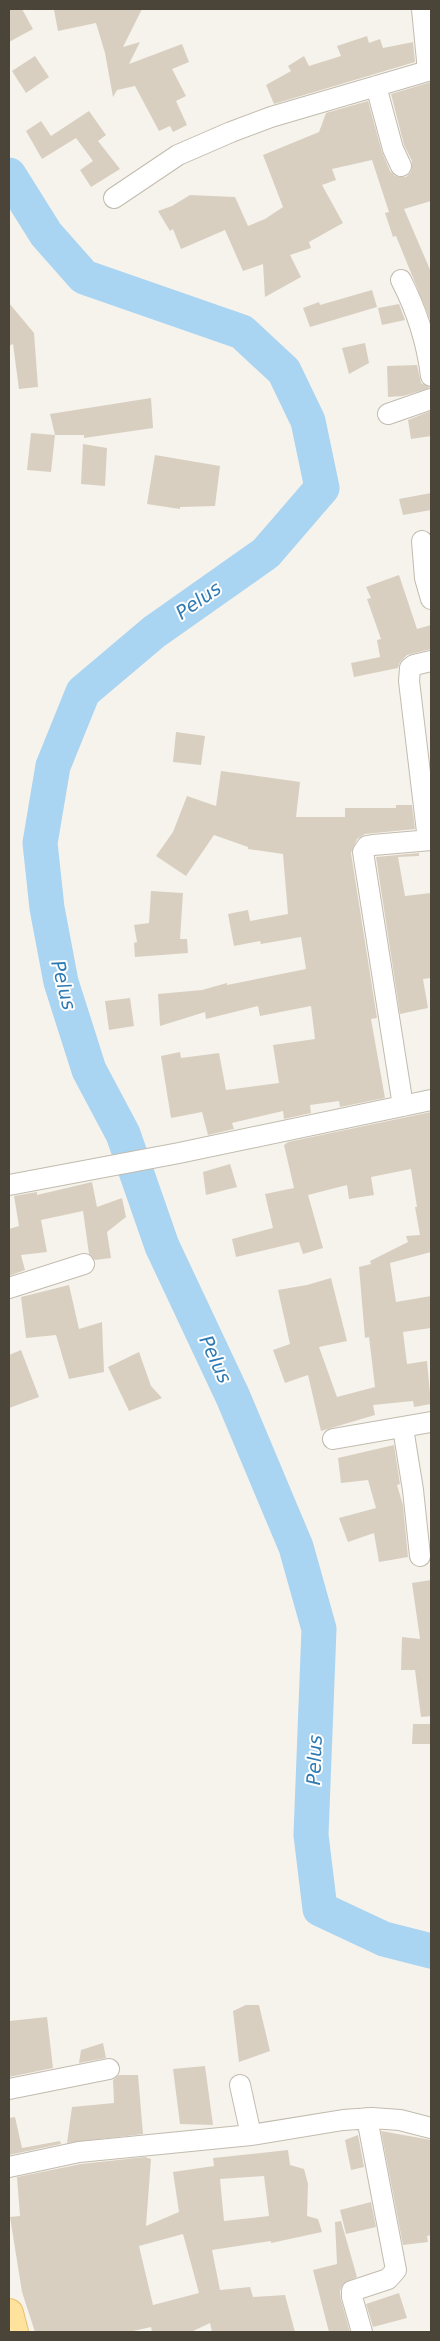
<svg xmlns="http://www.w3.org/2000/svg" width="440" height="2341" font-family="'DejaVu Sans',sans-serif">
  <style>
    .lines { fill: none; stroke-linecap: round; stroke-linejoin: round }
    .river { stroke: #a9d4f2; stroke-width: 35 }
    .building { fill: #d8cfc1; fill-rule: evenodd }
    .street-casing { stroke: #c2bbae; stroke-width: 22 }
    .primary-casing { stroke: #e6c16a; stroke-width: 30 }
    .street { stroke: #fff; stroke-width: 20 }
    .primary { stroke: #ffe39c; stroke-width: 28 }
    .labels { text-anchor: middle; stroke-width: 4; stroke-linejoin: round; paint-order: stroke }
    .water-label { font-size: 19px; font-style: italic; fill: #2e7ab2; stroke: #fff }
  </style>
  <rect width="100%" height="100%" fill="#f6f3ec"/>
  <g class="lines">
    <path class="river" d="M9,175L46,234L84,277L242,332L284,371L308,421L322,488L266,553L154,632L83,692L53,766L40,843L47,908L61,982L89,1070L123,1134L162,1246L233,1397L296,1547L319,1629L311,1835L320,1909L384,1939L431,1951"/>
  </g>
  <path class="building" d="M9,9H22L33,29L9,42Z
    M65,9H142L123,47L140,42L129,64L182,44L189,62L172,69L186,96L176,101L187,125L173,132L170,126L159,131L135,86L117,90L113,97L105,53L96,23L58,31L54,10Z
    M367,36L369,43L380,39L383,48L413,42L415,62L274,104L266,85L291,71L288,66L304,56L309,66L341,56L337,46Z
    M35,56L49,77L26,93L12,71Z
    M431,82V201L404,209L431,272V322L396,236L393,237L385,213L389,212L372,160L332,169L336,180L322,185L343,223L309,242L311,248L290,255L301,277L265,297L263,264L243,271L225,230L181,249L173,229L170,231L158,211L172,206L190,195L235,197L248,226L265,219L283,207L263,155L319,132L326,113L368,101L382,152L390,171L395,176L406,177L411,172L412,161L404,145L391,94Z
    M89,111L106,135L98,141L120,169L91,187L80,170L93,161L76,138L42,159L26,131L41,121L51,136Z
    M372,290L377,307L310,327L303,308L319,302L320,305Z
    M9,303L34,333L38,387L19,389L13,344L9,346Z
    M399,304L405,320L382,325L378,308Z
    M365,343L369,363L349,374L342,348Z
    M417,365L421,383L430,388L403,396L388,397L387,366Z
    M151,398L153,428L84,438V435H55L50,414Z
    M431,411V436L411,439L408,420Z
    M31,433L55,435L51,472L27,470Z
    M83,444L107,448L105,486L81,484Z
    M155,455L220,466L215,506L180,507V509L147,504Z
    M431,493V510L403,515L399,499Z
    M399,575L417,629L431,625V649L407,655L400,662L398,668L354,677L351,663L380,657L377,640L381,639L367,599L371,598L366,587Z
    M176,732L205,736L201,765L173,762Z
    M221,771L300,782L296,817H345V808H396V805H412L415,829L365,834L357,839L351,853L377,1018L371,1019L385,1098L340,1107L339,1101L310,1105L311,1113L284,1119L283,1111L232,1123L234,1129L208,1135L202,1112L171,1118L161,1056L180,1052L181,1058L219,1053L226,1090L279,1083L273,1045L315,1039L311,1006L260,1016L258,1006L206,1019L205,1012L160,1026L158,994L202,990L227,983V985L306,969L301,937L261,944L260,941L234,946L228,914L248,910L250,921L288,914L283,854L248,849V847L214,835L186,876L156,856L173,832L187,796L216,806Z
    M419,853V856L398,857L405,896L431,893V978L423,979L428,1008L400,1014L376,857Z
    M151,891L183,893L180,939H187L188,953L135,957L134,943L137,942L134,925L149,923Z
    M130,998L134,1026L109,1030L105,1001Z
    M431,1112V1252L390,1263L396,1302L431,1296V1328L403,1332L407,1364L427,1361L431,1404L414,1407L413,1401L373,1405L375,1415L321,1431L308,1375L285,1383L273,1350L290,1344L278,1290L307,1285L331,1278L347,1341L319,1347L337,1397L375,1387L369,1337L365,1338L359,1267L371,1264L370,1261L408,1242L406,1236L420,1235L415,1207H417L411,1169L371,1177L374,1195L349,1199L347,1185L308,1195L323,1248L303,1254L299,1242L236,1257L232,1239L273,1228L265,1194L294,1188L284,1145L288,1142Z
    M230,1164L237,1187L206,1195L203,1172Z
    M92,1182L97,1207L122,1198L126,1217L107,1232L111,1258L95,1260L89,1254L83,1211L41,1220L47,1252L21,1255L25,1270L9,1276V1229L19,1226L14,1196L37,1192V1195Z
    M69,1285L79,1329L102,1322L104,1372L69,1379L56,1335L26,1338L21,1297Z
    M21,1350L39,1397L9,1408V1355Z
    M139,1352L151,1386L162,1398L129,1411L108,1367Z
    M394,1445L400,1484L397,1485L403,1505L408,1557L379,1562L374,1533L348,1542L339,1518L376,1508L368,1480L341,1483L338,1458Z
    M431,1580V1716L421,1717L415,1670H401L402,1637L420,1639L412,1583Z
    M413,1724H431V1744H412Z
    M246,2005H259L270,2051L239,2062L233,2011Z
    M47,2017L53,2068L9,2077V2021Z
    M103,2043L106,2058L79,2063L81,2050Z
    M205,2066L213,2125L180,2124L173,2069Z
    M119,2075H138L143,2134L67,2143L72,2107L114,2103L113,2080Z
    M15,2117L22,2148L60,2141L61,2144L9,2155V2118Z
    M381,2131L431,2140V2235L427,2236L428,2242L403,2245Z
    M358,2135L364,2167L351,2170L345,2140Z
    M288,2150L290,2165L304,2169L308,2184L307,2216L318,2219L322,2232L271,2243V2241L212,2250L220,2290L250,2287L253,2297L285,2295L295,2332H212L210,2323L191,2332H152L151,2327L129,2332H35L22,2292L10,2217L20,2216L17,2177L81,2164L145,2157L151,2159L146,2226L179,2212L173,2172L214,2166L213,2158ZM264,2176L269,2216L224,2221L220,2179ZM183,2234L199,2293L153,2305L139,2246Z
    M371,2202L376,2227L346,2234L340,2210Z
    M341,2221L357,2277L343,2284L340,2291L341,2300L350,2332H329L313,2270L337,2264L335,2222Z
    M399,2293L407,2318L373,2327L366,2304Z"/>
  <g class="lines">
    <g class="street-casing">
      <path id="street" d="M422,9L428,71
        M376,86L393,149L401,166
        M114,198L178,155L231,132L271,117L431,70
        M401,280C416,309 427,343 431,376
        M388,414L431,399
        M422,541L425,578L431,599
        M428,840L409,681L410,668L414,665L431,661
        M403,1106L363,852L367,846L373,845L431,840
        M9,1185L179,1153L431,1100
        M9,1288L84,1264
        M403,1428L413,1490L420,1556
        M333,1439L431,1422
        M240,2085L251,2135
        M9,2089L109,2069
        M9,2167L79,2152L251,2135L343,2120L372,2118L400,2120L431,2128
        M362,2332L352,2297V2291L388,2279L396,2270L367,2118"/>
    </g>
    <g class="primary-casing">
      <path id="primary" d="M9,2313L14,2332"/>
    </g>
    <use href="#street" class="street"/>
    <use href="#primary" class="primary"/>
  </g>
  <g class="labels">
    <g class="water-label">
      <text transform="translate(198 600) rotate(-35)" y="7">Pelus</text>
      <text transform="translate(64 985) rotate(76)" y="7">Pelus</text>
      <text transform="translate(216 1359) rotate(65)" y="7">Pelus</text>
      <text transform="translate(314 1760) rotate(-88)" y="7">Pelus</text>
    </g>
  </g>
  <rect width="440" height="2341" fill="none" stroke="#4b4439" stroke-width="20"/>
</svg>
